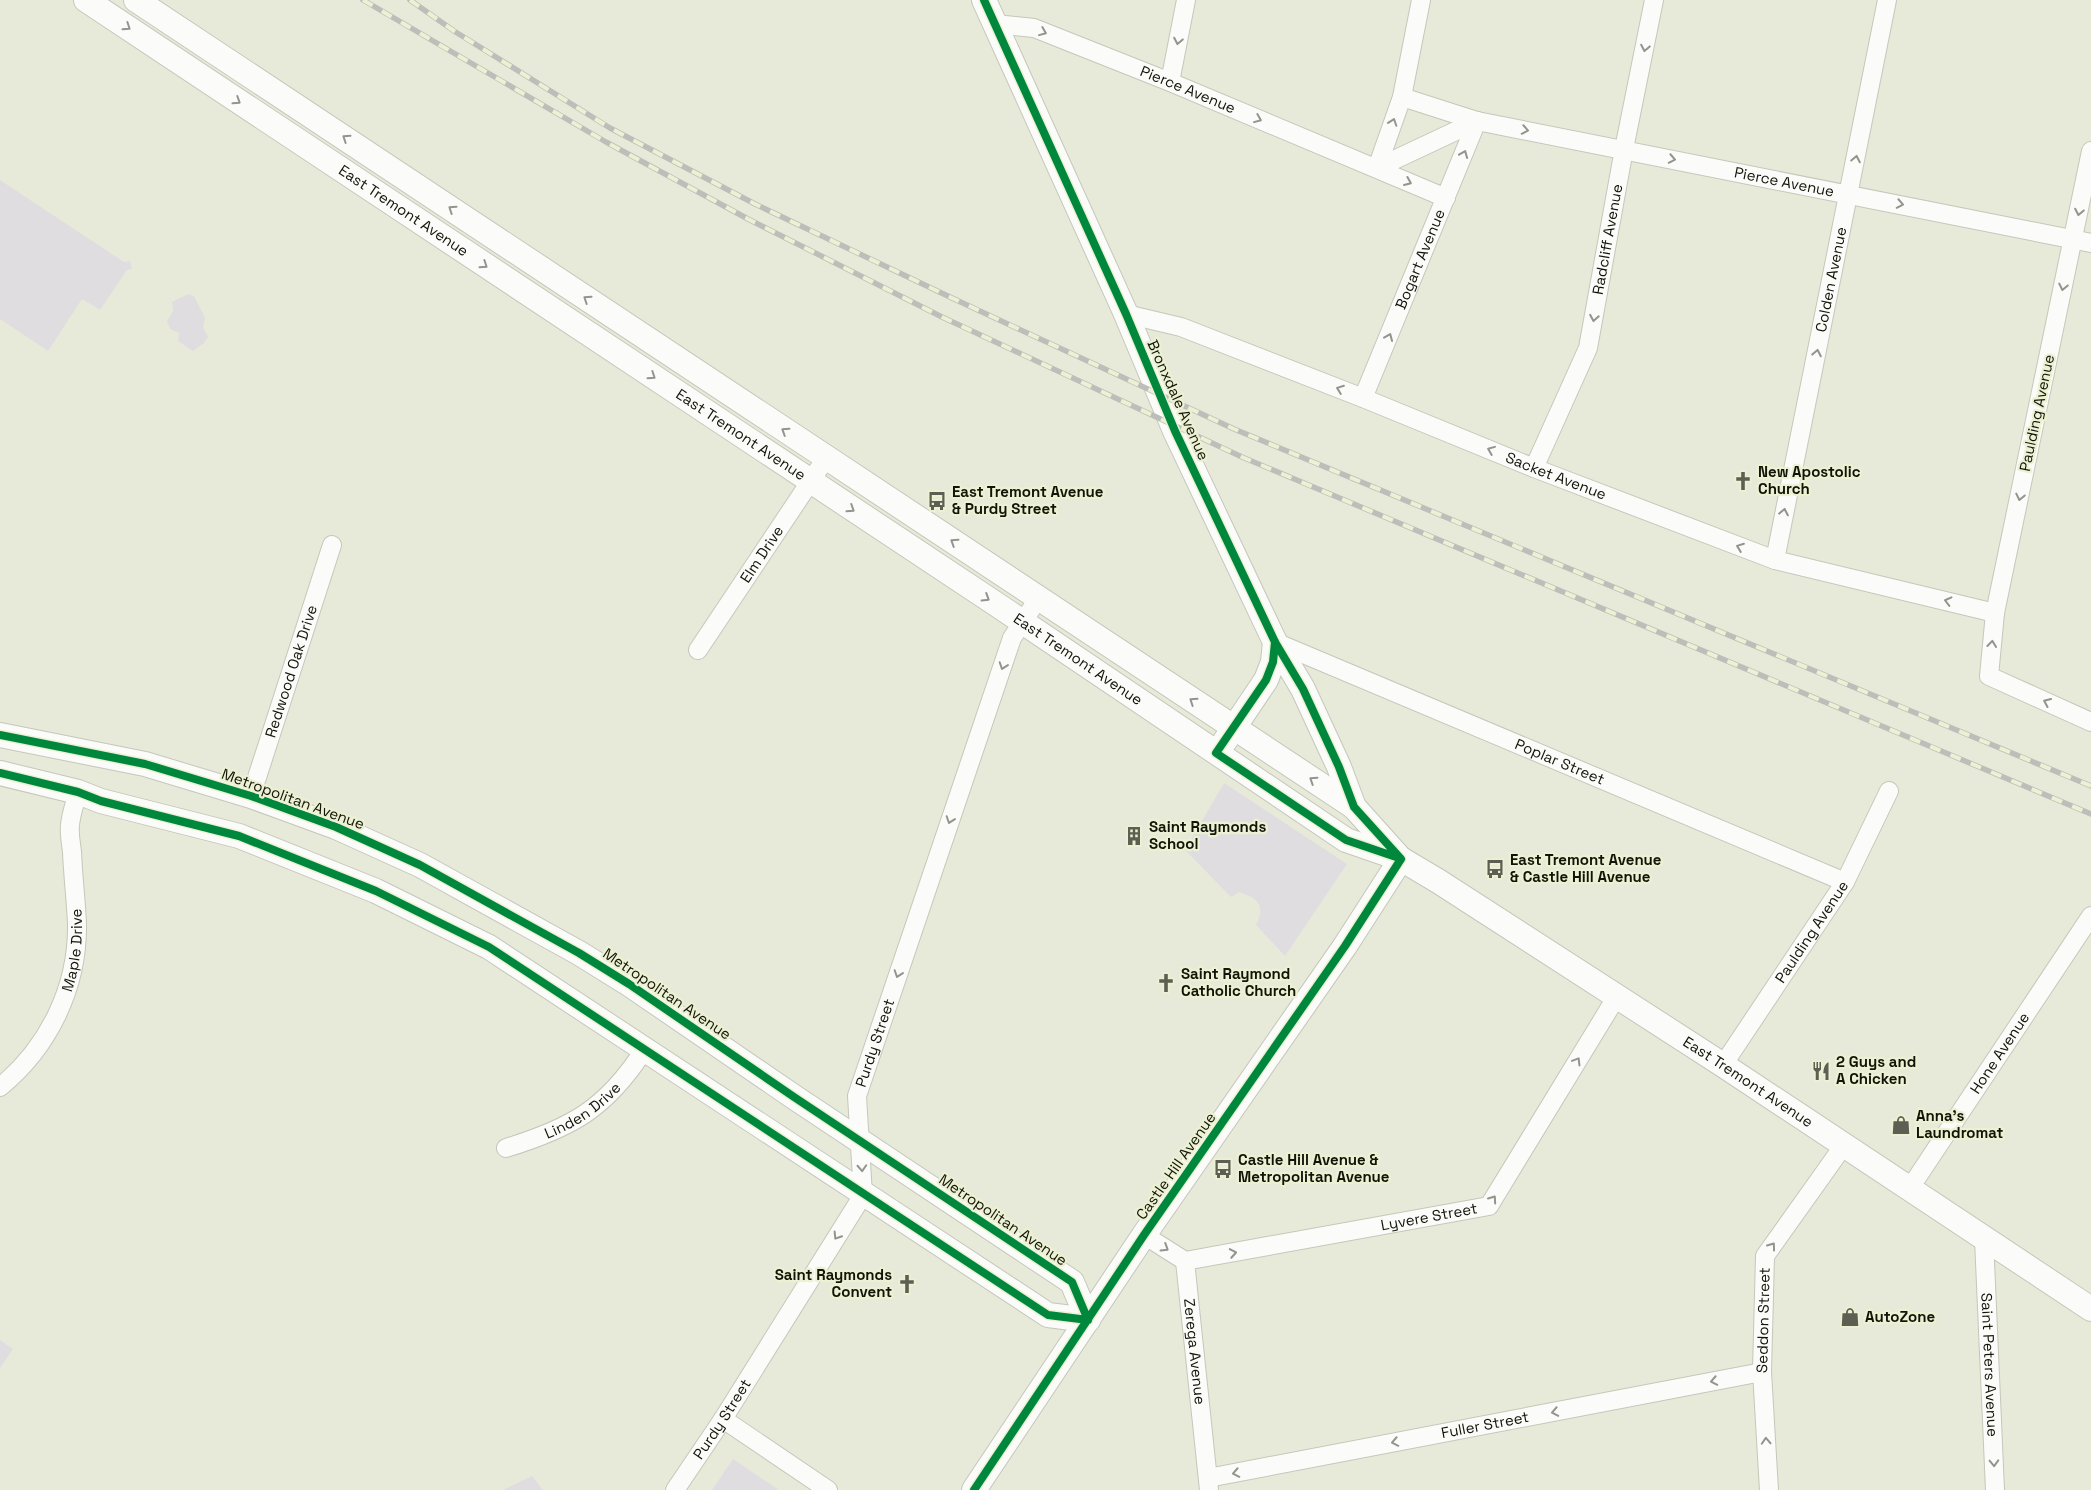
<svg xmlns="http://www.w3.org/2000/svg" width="2091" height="1490" font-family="'Space Grotesk',sans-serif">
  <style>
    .green { fill: #e0dde0 }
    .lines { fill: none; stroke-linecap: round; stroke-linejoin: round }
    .street-casing { stroke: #c5c7ba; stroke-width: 20 }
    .secondary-casing { stroke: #c5c7ba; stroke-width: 26 }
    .street { stroke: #fbfcf9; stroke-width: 18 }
    .secondary { stroke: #fbfcf9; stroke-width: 24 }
    .rail-casing { stroke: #bdbeba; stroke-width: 5.5 }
    .rail { stroke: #ebf1d2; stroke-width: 4; stroke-dasharray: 11; stroke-linecap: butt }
    .cycleway-casing { stroke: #ebf1d2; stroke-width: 11 }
    .cycleway { stroke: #00873e; stroke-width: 8 }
    .oneway { stroke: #92948d }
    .labels { text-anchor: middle; stroke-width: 4.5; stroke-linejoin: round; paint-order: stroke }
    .street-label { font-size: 15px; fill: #121409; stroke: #ebf1d2 }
    .poi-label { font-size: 15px; font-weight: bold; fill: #121409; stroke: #ebf1d2; text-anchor: start }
  </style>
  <rect width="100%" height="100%" fill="#e7ead9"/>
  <path class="green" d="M0,180L124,262L130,261L132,269L127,270L100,310L82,299L48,351L0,319Z
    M188,294L194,296L205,318L203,327L208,337L204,343L193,351L178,341L179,333L170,329L167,321L173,311L172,302Z
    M1224,783L1347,864L1285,956L1256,925C1266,906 1258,898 1239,892L1231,897L1185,850Z
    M0,1340L13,1349L0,1368Z
    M733,1459L779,1490H712Z
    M532,1476L543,1490H503Z"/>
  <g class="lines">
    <g class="street-casing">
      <g id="street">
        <path id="s1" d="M995,24L1034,28L1170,82L1446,198"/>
        <path d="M1170,82L1186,0"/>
        <path id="s2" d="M1402,97L1477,121L2091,243"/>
        <path d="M2091,151L1995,613L1989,676L2091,722"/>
        <path d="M1377,168L1402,97L1421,0"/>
        <path d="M1377,168L1477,121"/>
        <path id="s3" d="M1126,314L1181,327L1363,398L1534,468L1775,560L1995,613"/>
        <path id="s4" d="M1363,398L1477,121"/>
        <path id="s5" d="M1534,468L1588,348L1624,149L1654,0"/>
        <path id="s6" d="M1775,560L1887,0"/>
        <path id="s7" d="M1275,642L1845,882"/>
        <path id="s8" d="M698,650L826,458"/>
        <path id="s9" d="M251,796L332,545"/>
        <path id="s10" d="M1723,1065L1845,882L1889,791"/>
        <path id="s11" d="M0,1087C49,1047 78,987 77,924C76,900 73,876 72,852C71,843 69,834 70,825C71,814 75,803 78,792"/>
        <path id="s12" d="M506,1148C571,1128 606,1109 644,1050"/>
        <path id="s13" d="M1910,1188L2091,916"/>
        <path d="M1144,1235L1185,1261"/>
        <path id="s14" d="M1984,1239L1995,1490"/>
        <path id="s15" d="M1185,1261L1489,1206L1617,996"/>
        <path id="s16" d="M1185,1261L1209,1490"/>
        <path d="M723,1419L828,1490"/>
        <path id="s17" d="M1208,1478L1762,1372"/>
        <path id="s18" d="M675,1490L723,1419L863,1195L857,1096L1012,638L1038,599"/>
        <path id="s19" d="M1769,1490L1762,1372L1765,1256L1844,1145"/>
      </g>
    </g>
    <g class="secondary-casing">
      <g id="secondary">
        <path id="s20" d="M86,0L996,604L1346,840L1401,859L1438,881L1723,1065L2091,1309"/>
        <path d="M136,0L1354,807L1398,856"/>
        <path d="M984,0L1126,314L1175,431L1275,642L1303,689L1339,767L1354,807"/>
        <path d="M0,735L145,764L251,796L336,827L420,865L579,953L629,984L794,1097L1072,1282L1088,1320"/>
        <path d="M1225,741L1266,680L1273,662L1275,642"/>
        <path d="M0,773L78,792L101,801L239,836L376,891L489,947L1048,1315L1088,1320"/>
        <path d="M974,1490L1144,1235L1345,946L1401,859"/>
      </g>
    </g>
    <use href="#street" class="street"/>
    <use href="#secondary" class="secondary"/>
    <g class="rail-casing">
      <path id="rail" d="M363,0L606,142L748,219L942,317L1242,457L2091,814
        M410,0L454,31L610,128L755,204L952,298L1234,429L2091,786"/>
    </g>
    <use href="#rail" class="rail"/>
    <g class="cycleway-casing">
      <path id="cycleway" d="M984,0L1126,314L1175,431L1275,642L1303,689L1339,767L1354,807L1401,859
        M1275,642L1273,662L1266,680L1216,753L1346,840L1399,858
        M0,735L145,764L251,796L336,827L420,865L579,953L629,984L794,1097L1072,1282L1088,1320
        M0,773L78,792L101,801L239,836L376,891L489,947L1048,1315L1088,1320
        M974,1490L1144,1235L1345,946L1401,859"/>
    </g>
    <use href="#cycleway" class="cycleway"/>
  </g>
  <defs><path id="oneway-chevron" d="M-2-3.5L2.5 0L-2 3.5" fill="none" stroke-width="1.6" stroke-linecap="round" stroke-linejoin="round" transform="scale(1.25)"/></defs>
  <g class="oneway">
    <use href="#oneway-chevron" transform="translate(127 27) rotate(34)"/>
    <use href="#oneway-chevron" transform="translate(1043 32) rotate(22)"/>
    <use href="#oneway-chevron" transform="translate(1178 41) rotate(101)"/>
    <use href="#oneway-chevron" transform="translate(1645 48) rotate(101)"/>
    <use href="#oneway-chevron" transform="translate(237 101) rotate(33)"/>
    <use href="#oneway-chevron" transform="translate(1258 119) rotate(22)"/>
    <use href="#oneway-chevron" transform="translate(1393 122) rotate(-71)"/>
    <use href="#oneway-chevron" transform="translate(1525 130) rotate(11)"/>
    <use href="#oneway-chevron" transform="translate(346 138) rotate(-146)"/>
    <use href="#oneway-chevron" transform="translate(1464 154) rotate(-68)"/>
    <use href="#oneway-chevron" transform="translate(1672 159) rotate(11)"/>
    <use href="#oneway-chevron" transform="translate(1856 159) rotate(-79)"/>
    <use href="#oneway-chevron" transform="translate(1408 182) rotate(23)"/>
    <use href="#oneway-chevron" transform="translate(1900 204) rotate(11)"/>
    <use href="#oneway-chevron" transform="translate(452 209) rotate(-146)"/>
    <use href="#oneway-chevron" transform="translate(2079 212) rotate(101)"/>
    <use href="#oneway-chevron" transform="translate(484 265) rotate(34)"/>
    <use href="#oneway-chevron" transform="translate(2063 287) rotate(102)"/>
    <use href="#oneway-chevron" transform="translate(587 299) rotate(-146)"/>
    <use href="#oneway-chevron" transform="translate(1594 318) rotate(100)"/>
    <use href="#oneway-chevron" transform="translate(1389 337) rotate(-67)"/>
    <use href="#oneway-chevron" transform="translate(1817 353) rotate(-79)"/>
    <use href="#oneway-chevron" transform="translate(652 376) rotate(34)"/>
    <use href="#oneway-chevron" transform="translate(1340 389) rotate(-159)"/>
    <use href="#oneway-chevron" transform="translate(785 431) rotate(-147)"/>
    <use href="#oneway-chevron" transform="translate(1491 450) rotate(-158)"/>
    <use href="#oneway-chevron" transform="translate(2020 497) rotate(102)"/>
    <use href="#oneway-chevron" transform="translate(851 509) rotate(33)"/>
    <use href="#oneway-chevron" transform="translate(1784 512) rotate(-79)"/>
    <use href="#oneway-chevron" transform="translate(954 542) rotate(-147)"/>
    <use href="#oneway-chevron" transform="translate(1740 547) rotate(-159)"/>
    <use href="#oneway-chevron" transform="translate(986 598) rotate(32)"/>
    <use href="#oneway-chevron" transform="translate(1948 601) rotate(-166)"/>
    <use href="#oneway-chevron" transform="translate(1992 644) rotate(-84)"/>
    <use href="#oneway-chevron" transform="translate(1003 666) rotate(109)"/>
    <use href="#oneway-chevron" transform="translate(1193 701) rotate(-146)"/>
    <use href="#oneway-chevron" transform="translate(2047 702) rotate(-156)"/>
    <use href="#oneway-chevron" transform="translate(1313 780) rotate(-147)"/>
    <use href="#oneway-chevron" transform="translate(950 820) rotate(109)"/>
    <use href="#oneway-chevron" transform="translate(898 974) rotate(109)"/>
    <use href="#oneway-chevron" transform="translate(1577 1061) rotate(-59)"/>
    <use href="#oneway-chevron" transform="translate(862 1168) rotate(87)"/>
    <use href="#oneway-chevron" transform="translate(1493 1199) rotate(-55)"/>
    <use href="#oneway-chevron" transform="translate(837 1236) rotate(122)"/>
    <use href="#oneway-chevron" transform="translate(1772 1246) rotate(-54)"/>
    <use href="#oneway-chevron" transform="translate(1165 1248) rotate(32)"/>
    <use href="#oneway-chevron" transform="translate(1233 1253) rotate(-10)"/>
    <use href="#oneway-chevron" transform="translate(1714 1381) rotate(169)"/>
    <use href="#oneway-chevron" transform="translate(1555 1412) rotate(169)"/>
    <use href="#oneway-chevron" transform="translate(1766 1441) rotate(-93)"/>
    <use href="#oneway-chevron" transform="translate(1395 1442) rotate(169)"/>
    <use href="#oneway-chevron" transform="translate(1994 1463) rotate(88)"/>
    <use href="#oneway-chevron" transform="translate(1236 1473) rotate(169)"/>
  </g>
  <defs>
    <g id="church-bare" transform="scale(1.5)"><path d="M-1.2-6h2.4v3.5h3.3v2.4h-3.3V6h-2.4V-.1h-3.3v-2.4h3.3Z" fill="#5d5f52" stroke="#ebf1d2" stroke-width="2.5" paint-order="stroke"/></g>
    <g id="bus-bare" transform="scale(1.5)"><path d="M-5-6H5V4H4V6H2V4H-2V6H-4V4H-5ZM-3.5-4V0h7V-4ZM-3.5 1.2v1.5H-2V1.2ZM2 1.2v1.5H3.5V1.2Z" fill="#5d5f52" stroke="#ebf1d2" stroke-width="2.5" paint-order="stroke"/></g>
    <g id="building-bare" transform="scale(1.5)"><path d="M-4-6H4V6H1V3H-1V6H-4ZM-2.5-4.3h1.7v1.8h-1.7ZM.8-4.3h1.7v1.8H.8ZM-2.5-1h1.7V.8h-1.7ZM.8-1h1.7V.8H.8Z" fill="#5d5f52" stroke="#ebf1d2" stroke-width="2.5" paint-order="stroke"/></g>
    <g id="restaurant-bare" transform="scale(1.5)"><path d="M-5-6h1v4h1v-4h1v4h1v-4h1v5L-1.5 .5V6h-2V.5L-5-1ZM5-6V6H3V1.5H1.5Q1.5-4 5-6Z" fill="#5d5f52" stroke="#ebf1d2" stroke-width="2.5" paint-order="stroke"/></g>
    <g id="shop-bare" transform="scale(1.5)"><path d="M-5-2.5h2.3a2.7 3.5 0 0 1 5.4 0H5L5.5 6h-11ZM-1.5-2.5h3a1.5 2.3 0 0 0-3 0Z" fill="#5d5f52" stroke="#ebf1d2" stroke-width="2.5" paint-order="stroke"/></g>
  </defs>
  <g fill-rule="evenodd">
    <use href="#church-bare" x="1743" y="481"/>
    <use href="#bus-bare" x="937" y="501"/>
    <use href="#building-bare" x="1134" y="836"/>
    <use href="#bus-bare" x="1495" y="869"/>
    <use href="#church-bare" x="1166" y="983"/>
    <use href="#restaurant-bare" x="1821" y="1071"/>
    <use href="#shop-bare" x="1901" y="1125"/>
    <use href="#bus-bare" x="1223" y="1169"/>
    <use href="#church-bare" x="907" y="1284"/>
    <use href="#shop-bare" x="1850" y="1317"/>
  </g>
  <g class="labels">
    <g class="street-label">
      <text dy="5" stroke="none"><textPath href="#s1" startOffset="205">Pierce Avenue</textPath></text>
      <text dy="5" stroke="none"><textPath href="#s2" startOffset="392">Pierce Avenue</textPath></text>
      <text dy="5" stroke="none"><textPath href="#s20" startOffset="381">East Tremont Avenue</textPath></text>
      <text dy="5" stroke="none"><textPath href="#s5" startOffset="242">Radcliff Avenue</textPath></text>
      <text dy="5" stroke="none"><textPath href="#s4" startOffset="150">Bogart Avenue</textPath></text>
      <text dy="5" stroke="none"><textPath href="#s6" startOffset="286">Colden Avenue</textPath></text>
      <text transform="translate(1178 400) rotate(66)" y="5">Bronxdale Avenue</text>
      <text transform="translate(2037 413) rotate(-78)" y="5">Paulding Avenue</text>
      <text dy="5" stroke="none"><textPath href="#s20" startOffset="786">East Tremont Avenue</textPath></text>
      <text dy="5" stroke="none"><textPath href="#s3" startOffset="460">Sacket Avenue</textPath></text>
      <text dy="5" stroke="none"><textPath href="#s8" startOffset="115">Elm Drive</textPath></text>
      <text dy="5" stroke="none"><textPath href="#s20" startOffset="1191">East Tremont Avenue</textPath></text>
      <text dy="5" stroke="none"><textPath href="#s9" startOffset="131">Redwood Oak Drive</textPath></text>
      <text dy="5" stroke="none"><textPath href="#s7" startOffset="309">Poplar Street</textPath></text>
      <text transform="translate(293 799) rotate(20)" y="5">Metropolitan Avenue</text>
      <text dy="5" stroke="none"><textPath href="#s10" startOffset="160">Paulding Avenue</textPath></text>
      <text dy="5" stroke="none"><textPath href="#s11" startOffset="160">Maple Drive</textPath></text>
      <text transform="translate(667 994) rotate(34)" y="5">Metropolitan Avenue</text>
      <text dy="5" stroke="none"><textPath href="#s18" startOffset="505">Purdy Street</textPath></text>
      <text dy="5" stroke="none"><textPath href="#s13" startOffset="162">Hone Avenue</textPath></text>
      <text dy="5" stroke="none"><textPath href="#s20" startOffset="1985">East Tremont Avenue</textPath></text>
      <text dy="5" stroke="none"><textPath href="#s12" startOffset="86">Linden Drive</textPath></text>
      <text transform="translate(1176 1166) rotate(-55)" y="5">Castle Hill Avenue</text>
      <text dy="5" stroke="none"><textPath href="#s15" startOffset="248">Lyvere Street</textPath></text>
      <text transform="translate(1003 1220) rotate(34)" y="5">Metropolitan Avenue</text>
      <text dy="5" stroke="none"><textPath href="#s19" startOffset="170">Seddon Street</textPath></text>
      <text dy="5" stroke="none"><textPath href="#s16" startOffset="91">Zerega Avenue</textPath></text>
      <text dy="5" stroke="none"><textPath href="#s14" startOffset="126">Saint Peters Avenue</textPath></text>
      <text dy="5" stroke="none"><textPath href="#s18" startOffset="85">Purdy Street</textPath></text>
      <text dy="5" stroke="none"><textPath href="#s17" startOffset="282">Fuller Street</textPath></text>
    </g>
    <g class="poi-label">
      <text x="1758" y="477">New Apostolic<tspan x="1758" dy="17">Church</tspan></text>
      <text x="952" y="497">East Tremont Avenue<tspan x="952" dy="17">&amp; Purdy Street</tspan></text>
      <text x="1149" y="832">Saint Raymonds<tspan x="1149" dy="17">School</tspan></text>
      <text x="1510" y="865">East Tremont Avenue<tspan x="1510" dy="17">&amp; Castle Hill Avenue</tspan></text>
      <text x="1181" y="979">Saint Raymond<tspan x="1181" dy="17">Catholic Church</tspan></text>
      <text x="1836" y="1067">2 Guys and<tspan x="1836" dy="17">A Chicken</tspan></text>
      <text x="1916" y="1121">Anna's<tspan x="1916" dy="17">Laundromat</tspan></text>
      <text x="1238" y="1165">Castle Hill Avenue &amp;<tspan x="1238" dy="17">Metropolitan Avenue</tspan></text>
      <text x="892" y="1280" text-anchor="end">Saint Raymonds<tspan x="892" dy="17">Convent</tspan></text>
      <text x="1865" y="1322">AutoZone</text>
    </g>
  </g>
</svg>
